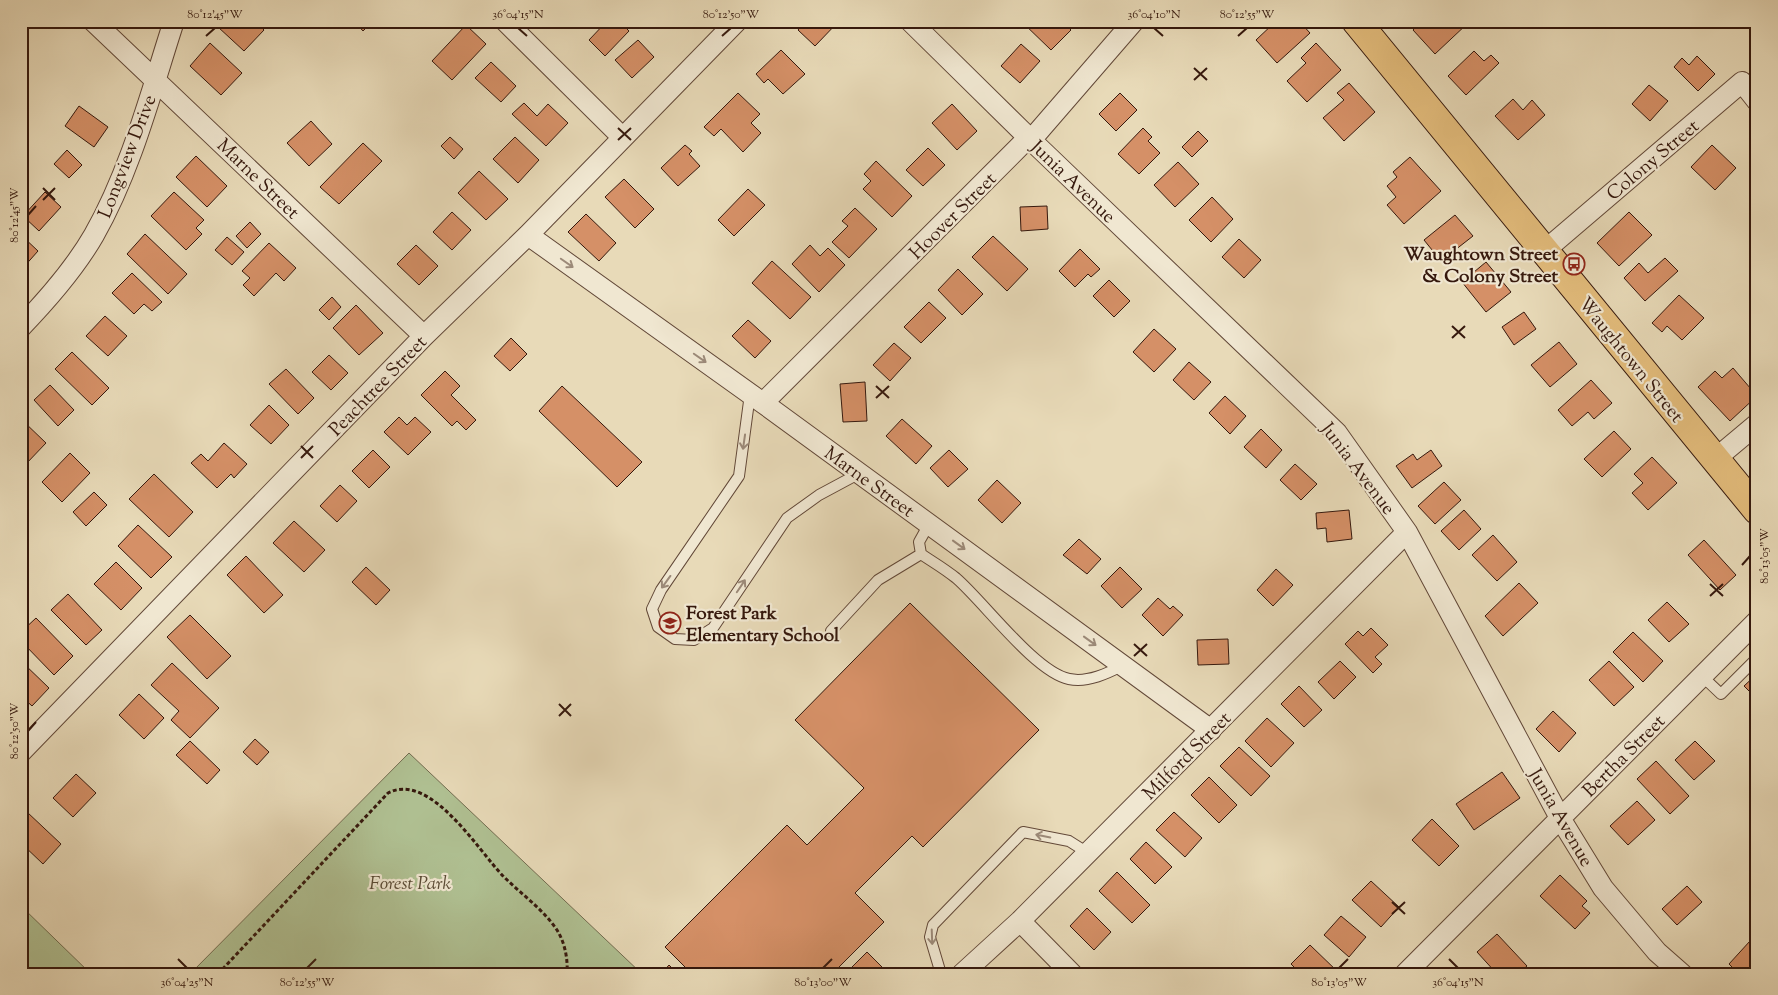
<svg xmlns="http://www.w3.org/2000/svg" width="1778" height="995" font-family="'Sorts Mill Goudy',serif">
  <style>
    .green { fill: #b0c193; stroke: #726c50 }
    .building { fill: #d59067; stroke: #35180d }
    .lines { fill: none; stroke-linecap: round; stroke-linejoin: round }
    .lane-casing { stroke: #624838; stroke-width: 12 }
    .street-casing { stroke: #624838; stroke-width: 22 }
    .primary-casing { stroke: #35180d; stroke-width: 30 }
    .path { stroke: #35180d; stroke-width: 3; stroke-dasharray: 4 2.5; stroke-linecap: butt }
    .lane { stroke: #f0e7d1; stroke-width: 10 }
    .street { stroke: #f0e7d1; stroke-width: 20 }
    .primary { stroke: #e4bd7c; stroke-width: 28 }
    .oneway { stroke: #9c8a79 }
    .ticks { fill: none; stroke: #35180d; stroke-width: 2 }
    .labels { text-anchor: middle; stroke-width: 4.5; stroke-linejoin: round; paint-order: stroke }
    .street-label { font-size: 19px; fill: #35180d; stroke: #f0e7d1 }
    .poi-label { font-size: 19px; font-weight: bold; fill: #35180d; stroke: #f0e7d1; text-anchor: end }
    .park-label { font-size: 19px; font-style: italic; fill: #5a4b35; stroke: #f0e7d1 }
    .neatline { fill: none; stroke: #35180d; stroke-width: 2 }
    .ticks-label { font-size: 12px; text-anchor: middle; fill: #35180d }
  </style>
  <rect width="100%" height="100%" fill="#e8dab8"/>
  <filter id="stains"><feTurbulence type="fractalNoise" baseFrequency=".004" numOctaves="4"/><feColorMatrix values="0 0 0 0 .2 0 0 0 0 .09 0 0 0 0 .02 0 0 0 .5 -.17"/></filter>
  <radialGradient id="worn" r=".72"><stop offset=".6" stop-color="#630" stop-opacity="0"/><stop offset="1" stop-color="#630" stop-opacity=".3"/></radialGradient>
  <path class="green" d="M409,753L642,974H190Z
    M21,906L91,974H21Z"/>
  <path class="building" d="M224,21H255L264,30L244,51L218,27Z
    M354,21H373L363,31Z
    M607,21H619L629,31L605,56L589,40Z
    M806,21H839L815,46L798,30Z
    M1021,21H1062L1071,30L1051,50Z
    M1273,21H1299L1310,33L1277,63L1256,40L1274,23Z
    M1422,21H1467L1468,23L1435,54L1413,30Z
    M466,25L486,44L452,80L432,61Z
    M638,40L654,57L632,78L615,60Z
    M210,43L242,73L221,95L190,66Z
    M1316,43L1341,70L1307,102L1287,81L1306,63L1301,58Z
    M1021,44L1040,61L1020,83L1001,66Z
    M781,50L805,74L783,94L768,79L764,83L756,74Z
    M1474,51L1484,61L1491,55L1499,63L1466,95L1448,76Z
    M1697,56L1715,74L1698,91L1674,67L1682,58L1689,65Z
    M491,62L516,86L501,102L475,78Z
    M1349,83L1375,112L1344,141L1323,118L1344,100L1337,93Z
    M1649,85L1668,101L1650,121L1632,104Z
    M738,93L760,114L751,123L761,133L743,152L721,129L714,136L704,127Z
    M1120,93L1137,110L1116,131L1099,114Z
    M1513,99L1523,110L1532,100L1545,115L1518,140L1495,116Z
    M524,103L537,116L548,104L568,123L546,146L512,114Z
    M952,104L977,131L957,150L932,123Z
    M79,106L108,127L94,147L65,126Z
    M311,121L332,144L309,166L287,143Z
    M1143,128L1152,137L1148,141L1160,153L1139,174L1118,154Z
    M1198,131L1208,141L1192,157L1182,147Z
    M450,137L463,149L454,159L441,146Z
    M515,137L539,160L518,183L493,159Z
    M363,143L382,161L339,204L320,187Z
    M685,145L692,151L689,154L700,166L678,186L661,168Z
    M1712,145L1736,168L1715,190L1691,167Z
    M928,148L945,165L923,186L906,170Z
    M67,150L82,165L69,178L54,164Z
    M196,156L227,186L207,207L176,177Z
    M1410,157L1441,191L1404,224L1387,205L1396,197L1387,186L1397,177L1393,172Z
    M876,161L912,196L892,217L863,189L871,181L864,174Z
    M1178,162L1199,184L1175,207L1154,185Z
    M479,171L508,199L486,220L458,193Z
    M624,179L654,209L635,228L605,197Z
    M748,189L765,205L734,236L718,220Z
    M45,192L61,207L39,231L23,216Z
    M174,192L204,220L196,228L202,234L186,250L151,216Z
    M1212,197L1233,219L1211,242L1189,220Z
    M1047,206L1048,229L1021,231L1020,207Z
    M855,208L877,229L849,258L832,242L848,226L842,221Z
    M452,212L471,230L452,250L433,232Z
    M1629,212L1652,235L1619,266L1597,243Z
    M586,214L616,243L599,261L568,232Z
    M1455,215L1473,236L1441,261L1424,240Z
    M250,222L261,234L247,248L236,236Z
    M145,234L187,274L168,294L127,254Z
    M21,235L38,251L22,269H21Z
    M993,236L1028,269L1007,291L972,257Z
    M227,237L244,252L232,265L215,250Z
    M1239,239L1261,260L1244,278L1222,257Z
    M269,243L296,268L284,281L276,273L254,296L243,285L250,278L242,271Z
    M416,245L438,266L419,285L397,264Z
    M810,245L820,256L828,248L845,265L819,292L792,264Z
    M1080,249L1100,269L1091,277L1088,274L1075,287L1059,271Z
    M1665,258L1678,271L1645,301L1624,278L1639,263L1648,273Z
    M772,261L811,297L790,319L752,283Z
    M1486,262L1511,292L1486,312L1462,282Z
    M958,269L983,294L962,315L938,290Z
    M132,273L162,302L152,311L144,304L134,314L112,293Z
    M1109,280L1130,301L1114,317L1093,296Z
    M1679,295L1704,318L1682,340L1667,326L1662,332L1652,323Z
    M332,297L341,307L329,320L319,310Z
    M929,302L946,318L921,343L904,327Z
    M356,305L383,333L359,355L333,328Z
    M1524,312L1536,329L1514,345L1502,327Z
    M105,316L127,336L108,356L86,336Z
    M748,320L771,341L755,358L732,336Z
    M1154,329L1176,349L1154,372L1133,352Z
    M511,338L527,354L510,371L494,356Z
    M1559,342L1577,364L1550,387L1531,365Z
    M894,343L911,358L890,381L873,365Z
    M72,352L109,388L92,405L55,369Z
    M329,355L348,373L331,390L312,372Z
    M1189,362L1211,382L1194,400L1173,380Z
    M1733,368L1757,396L1730,421L1698,387L1715,371L1722,378Z
    M286,369L314,398L298,414L269,384Z
    M445,371L460,386L451,395L476,420L466,430L457,421L452,426L421,395Z
    M1591,380L1612,403L1594,419L1588,412L1572,426L1558,410Z
    M865,382L867,421L843,422L840,384Z
    M50,385L74,410L58,426L34,400Z
    M562,386L642,462L617,487L539,411Z
    M1225,396L1246,416L1230,434L1209,413Z
    M269,405L289,425L271,444L250,425Z
    M399,417L407,425L415,417L431,432L408,455L384,432Z
    M21,419L46,443L25,465L21,461Z
    M902,419L932,446L916,464L886,436Z
    M1261,429L1282,450L1266,468L1244,447Z
    M1614,431L1631,449L1602,477L1584,459Z
    M224,443L247,464L234,478L231,474L217,488L191,463L201,454L208,461Z
    M373,450L390,467L369,488L352,471Z
    M949,450L968,469L948,487L930,468Z
    M1431,450L1442,466L1412,488L1396,466L1413,454L1417,460Z
    M70,453L90,473L62,502L42,482Z
    M1652,457L1677,483L1648,510L1632,493L1643,483L1634,474Z
    M1295,464L1317,484L1301,500L1280,480Z
    M154,474L193,512L169,537L129,499Z
    M997,480L1021,503L1002,523L978,500Z
    M1444,482L1461,500L1435,524L1418,506Z
    M340,485L357,501L337,522L320,506Z
    M94,492L107,505L86,526L73,512Z
    M1349,510L1352,539L1327,542L1326,528L1317,529L1316,513Z
    M1464,510L1481,529L1459,550L1441,531Z
    M294,521L325,550L304,572L273,543Z
    M138,525L172,557L151,578L118,546Z
    M1493,535L1517,562L1497,581L1472,555Z
    M1079,539L1101,559L1087,574L1063,555Z
    M1704,540L1736,575L1720,590L1688,555Z
    M246,556L283,595L264,613L227,575Z
    M116,562L142,588L121,610L94,584Z
    M366,567L390,590L376,605L352,582Z
    M1120,567L1142,589L1122,608L1101,586Z
    M1276,569L1293,585L1273,606L1257,590Z
    M1519,583L1538,603L1503,636L1485,616Z
    M68,594L102,630L86,645L51,610Z
    M1158,598L1170,609L1173,606L1183,615L1163,636L1142,615Z
    M1667,602L1689,624L1669,642L1648,620Z
    M910,603L1039,730L923,847L912,836L855,893L884,922L832,974H692L665,947L787,825L807,845L864,788L795,720Z
    M190,615L231,656L207,679L167,637Z
    M36,618L73,656L54,675L21,641V632Z
    M1371,628L1388,645L1375,657L1382,664L1373,673L1345,644L1358,631L1363,636Z
    M1633,632L1663,661L1643,682L1613,652Z
    M1228,639L1229,664L1198,665L1197,640Z
    M21,661L49,688L32,706L21,696Z
    M1340,661L1356,677L1334,699L1318,682Z
    M1609,661L1634,687L1614,706L1589,680Z
    M172,663L219,708L190,738L171,720L179,711L151,685Z
    M1757,674V699L1744,686Z
    M1299,686L1322,710L1304,727L1281,704Z
    M139,694L164,718L144,739L119,715Z
    M1553,711L1576,733L1559,752L1536,729Z
    M1267,718L1294,743L1271,767L1245,741Z
    M255,739L269,752L257,765L243,752Z
    M190,741L220,770L207,784L176,755Z
    M1695,741L1715,761L1694,780L1675,760Z
    M1239,747L1270,776L1251,796L1220,766Z
    M1656,761L1689,796L1670,814L1637,779Z
    M1502,772L1520,798L1474,830L1456,804Z
    M76,774L96,793L73,817L53,798Z
    M1209,777L1237,805L1219,823L1191,795Z
    M1637,801L1655,820L1628,845L1610,826Z
    M27,812L61,844L43,864L21,843V818Z
    M1174,812L1202,838L1185,857L1156,830Z
    M1432,819L1459,846L1439,866L1412,840Z
    M1146,842L1172,867L1155,884L1130,859Z
    M1117,872L1150,905L1132,923L1099,891Z
    M1560,875L1587,901L1582,906L1590,913L1575,929L1540,896Z
    M1371,881L1399,907L1381,927L1352,900Z
    M1687,886L1702,902L1677,925L1662,909Z
    M1087,908L1111,932L1094,950L1070,926Z
    M1341,916L1366,937L1349,957L1324,935Z
    M1497,934L1527,966L1518,974H1497L1477,952Z
    M1750,941L1757,946V974H1739L1729,964Z
    M1310,945L1338,972L1336,974H1301L1291,964Z
    M867,952L882,967L876,974H848L847,972Z
    M669,965L678,974H661Z
    M1462,967L1469,974H1455Z"/>
  <g class="lines">
    <g class="lane-casing">
      <path id="lane" d="M750,394L739,476L661,590L652,609L658,627L675,639L694,640L713,628L787,518L819,495L860,473
        M929,524L919,542L921,554C933,562 945,569 956,578C984,602 1035,672 1069,679C1088,683 1108,673 1124,665
        M831,631L878,580L921,554
        M1701,675L1721,694L1757,658
        M941,974L930,937L933,925L1023,832L1069,841L1088,853"/>
    </g>
    <g class="street-casing">
      <path id="street" d="M93,21L424,336
        M505,21L622,137
        M910,21L1031,140L1337,433L1407,532L1560,818L1603,888L1657,952L1682,974
        M528,235L763,403L1211,730
        M1543,252L1742,82L1757,101
        M21,327C48,299 75,268 94,235C131,170 151,92 174,21
        M763,403L1021,145L1031,140L1134,21
        M1714,460L1757,424
        M21,752L424,336L528,235L737,21
        M1020,921L1072,974
        M962,974L1020,921L1407,532
        M1405,974L1757,621"/>
    </g>
    <g class="primary-casing">
      <path id="primary" d="M1356,21L1757,510"/>
    </g>
    <path class="path" d="M218,974L388,793C430,771 478,850 503,876C521,894 543,909 557,930C565,943 568,959 567,974"/>
    <use href="#lane" class="lane"/>
    <use href="#street" class="street"/>
    <use href="#primary" class="primary"/>
  </g>
  <defs><path id="oneway-shaft" d="M-6 0H5M1.5-3L5.5 0L1.5 3" fill="none" stroke-width="1.6" stroke-linecap="round" stroke-linejoin="round" transform="scale(1.25)"/></defs>
  <g class="oneway">
    <use href="#oneway-shaft" transform="translate(567 263) rotate(35)"/>
    <use href="#oneway-shaft" transform="translate(700 358) rotate(35)"/>
    <use href="#oneway-shaft" transform="translate(744 442) rotate(98)"/>
    <use href="#oneway-shaft" transform="translate(959 545) rotate(36)"/>
    <use href="#oneway-shaft" transform="translate(666 582) rotate(126)"/>
    <use href="#oneway-shaft" transform="translate(741 586) rotate(-56)"/>
    <use href="#oneway-shaft" transform="translate(1090 641) rotate(36)"/>
    <use href="#oneway-shaft" transform="translate(1043 836) rotate(-169)"/>
    <use href="#oneway-shaft" transform="translate(932 937) rotate(88)"/>
  </g>
  <path class="ticks" d="M518,28L527,36M1154,28L1163,36M206,36L215,28M722,36L731,28M1238,36L1247,28M1194,68L1207,80M1194,80L1207,68M618,128L631,140M618,140L631,128M43,188L55,200M43,200L55,188M28,215L36,206M1452,326L1465,338M1452,338L1465,326M876,386L889,398M876,398L889,386M301,446L313,458M301,458L313,446M1742,565L1750,556M1710,584L1723,596M1710,596L1723,584M1134,644L1147,656M1134,656L1147,644M559,704L571,716M559,716L571,704M28,731L36,722M1392,902L1405,914M1392,914L1405,902M178,959L187,968M1449,959L1458,968M307,968L316,959M823,968L832,959M1339,968L1348,959"/>
  <defs>
    <g id="bus-ring" transform="scale(1.125)"><circle r="9.5" fill="#f0e7d1" stroke="#8f2418" stroke-width="1.5"/><path d="M-5-6H5V4H4V6H2V4H-2V6H-4V4H-5ZM-3.5-4V0h7V-4ZM-3.5 1.2v1.5H-2V1.2ZM2 1.2v1.5H3.5V1.2Z" fill="#8f2418"/></g>
    <g id="school-ring" transform="scale(1.125)"><circle r="9.5" fill="#f0e7d1" stroke="#8f2418" stroke-width="1.5"/><path d="M0-5L7-2L0 1L-7-2ZM-4 1L0 2.5L4 1V4Q0 6-4 4Z" fill="#8f2418"/></g>
  </defs>
  <g fill-rule="evenodd">
    <use href="#bus-ring" x="1574" y="264"/>
    <use href="#school-ring" x="670" y="623"/>
  </g>
  <g class="labels">
    <g class="street-label">
      <text transform="translate(126 156) rotate(-69)" y="7">Longview Drive</text>
      <text transform="translate(1652 159) rotate(-40)" y="7">Colony Street</text>
      <text transform="translate(259 178) rotate(44)" y="7">Marne Street</text>
      <text transform="translate(1074 181) rotate(44)" y="7">Junia Avenue</text>
      <text transform="translate(952 215) rotate(-45)" y="7">Hoover Street</text>
      <text transform="translate(1632 359) rotate(51)" y="7">Waughtown Street</text>
      <text transform="translate(377 385) rotate(-46)" y="7">Peachtree Street</text>
      <text transform="translate(1359 468) rotate(53)" y="7">Junia Avenue</text>
      <text transform="translate(870 481) rotate(36)" y="7">Marne Street</text>
      <text transform="translate(1186 755) rotate(-45)" y="7">Milford Street</text>
      <text transform="translate(1623 755) rotate(-45)" y="7">Bertha Street</text>
      <text transform="translate(1562 817) rotate(60)" y="7">Junia Avenue</text>
    </g>
    <g class="poi-label">
      <text x="1558" y="260">Waughtown Street<tspan x="1558" dy="22">&amp; Colony Street</tspan></text>
      <text x="686" y="619" text-anchor="start">Forest Park<tspan x="686" dy="22">Elementary School</tspan></text>
    </g>
    <g class="park-label">
      <text x="410" y="889">Forest Park</text>
    </g>
  </g>
  <rect width="1778" height="995" fill="none" stroke="#e8dab8" stroke-width="55"/>
  <rect x="28" y="28" width="1722" height="940" class="neatline"/>
  <g class="ticks-label">
    <text x="215" y="18">80°12'45"W</text>
    <text x="518" y="18">36°04'15"N</text>
    <text x="731" y="18">80°12'50"W</text>
    <text x="1154" y="18">36°04'10"N</text>
    <text x="1247" y="18">80°12'55"W</text>
    <text transform="translate(14 215) rotate(-90)" y="4">80°12'45"W</text>
    <text transform="translate(1764 556) rotate(-90)" y="4">80°13'05"W</text>
    <text transform="translate(14 731) rotate(-90)" y="4">80°12'50"W</text>
    <text x="187" y="986">36°04'25"N</text>
    <text x="307" y="986">80°12'55"W</text>
    <text x="823" y="986">80°13'00"W</text>
    <text x="1339" y="986">80°13'05"W</text>
    <text x="1458" y="986">36°04'15"N</text>
  </g>
  <rect width="100%" height="100%" filter="url(#stains)"/>
  <rect width="100%" height="100%" fill="url(#worn)"/>
</svg>
